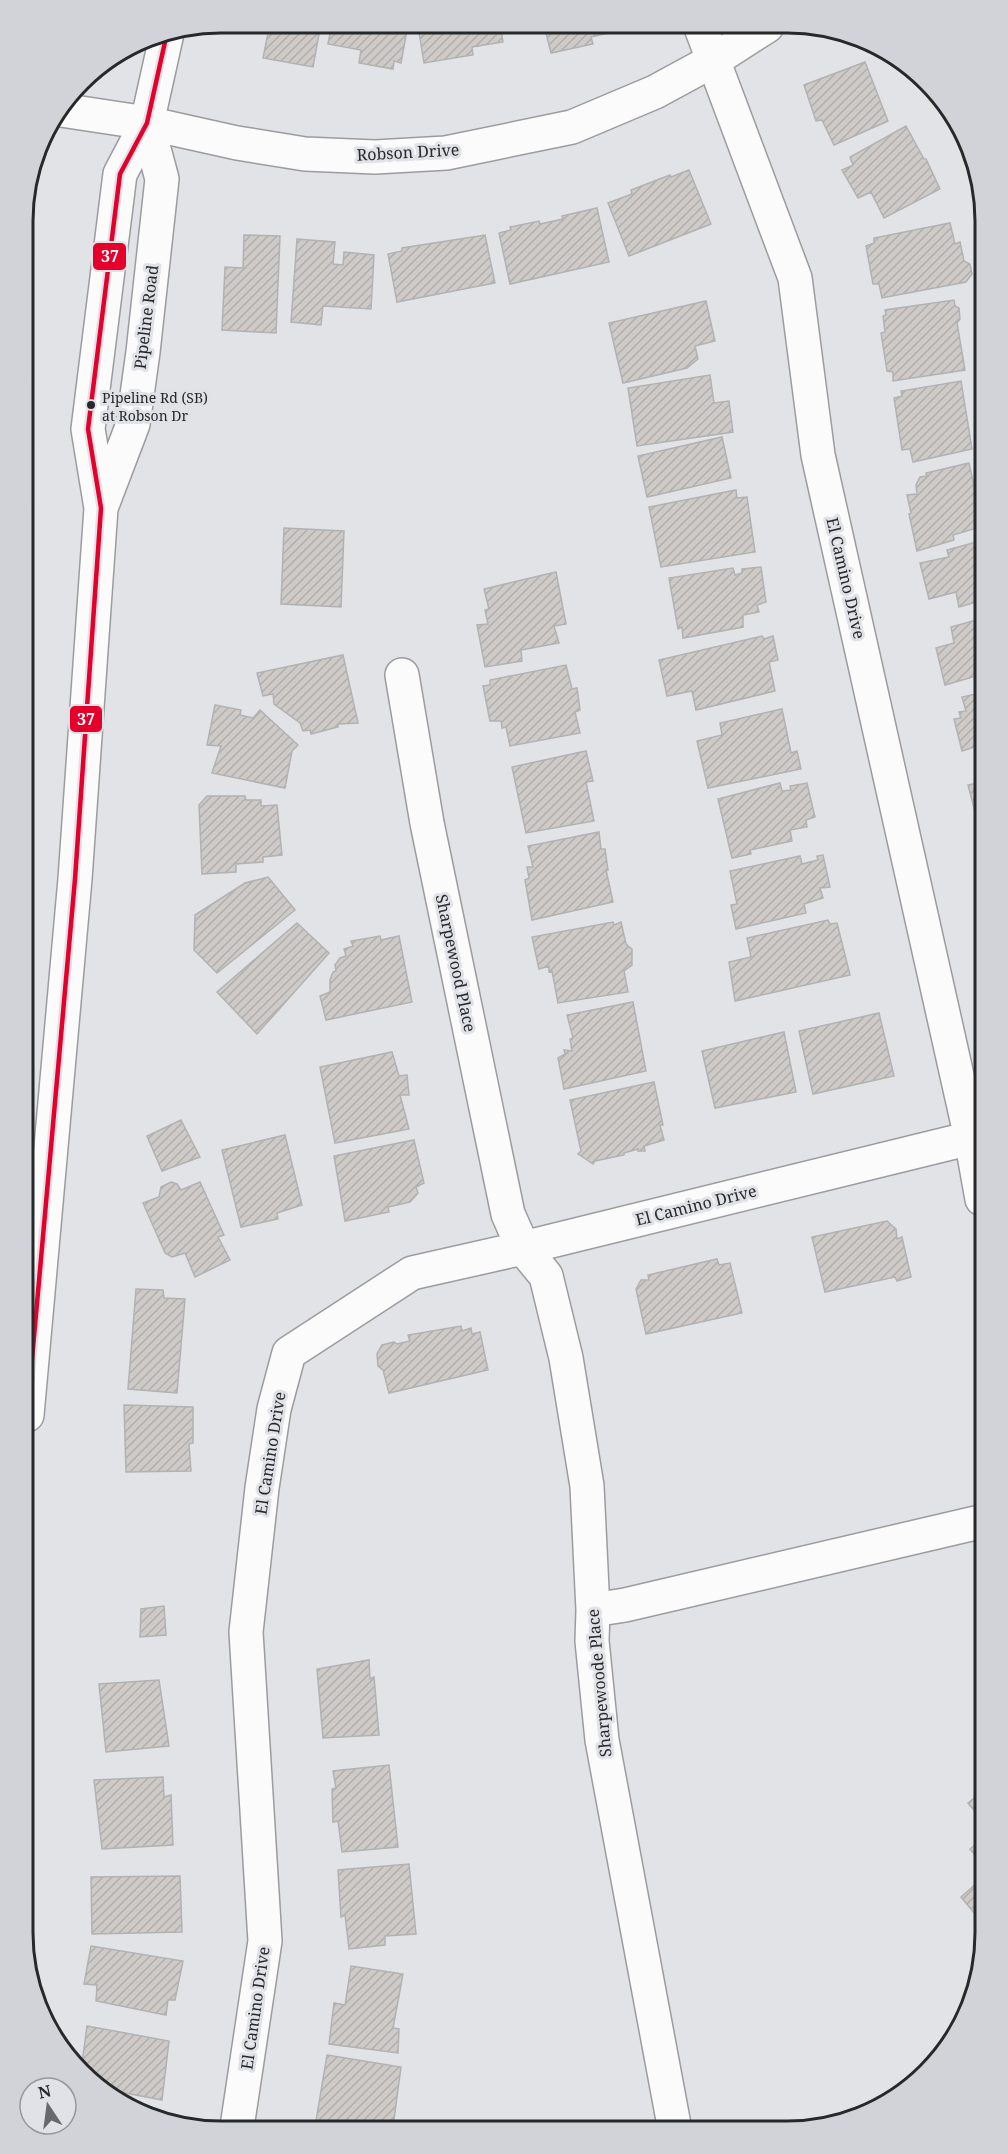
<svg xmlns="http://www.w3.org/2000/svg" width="1008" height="2154" font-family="'Noto Serif',serif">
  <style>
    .building { fill: url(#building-hatch); stroke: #b2b2b3; stroke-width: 1.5 }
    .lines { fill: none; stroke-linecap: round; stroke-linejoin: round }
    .minor-casing { stroke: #9c9c9f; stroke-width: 36 }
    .major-casing { stroke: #9c9c9f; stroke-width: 36 }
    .minor { stroke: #fbfbfb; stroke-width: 33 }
    .major { stroke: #fbfbfb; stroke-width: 33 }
    .bus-1-casing { stroke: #e1e2e8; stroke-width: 9 }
    .bus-1 { stroke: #e4002b; stroke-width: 4.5 }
    .bus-dot { fill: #27282a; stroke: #e1e2e8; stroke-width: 2 }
    .labels { text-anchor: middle; stroke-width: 6; stroke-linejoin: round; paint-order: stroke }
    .bus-label { font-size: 14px; fill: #27282a; stroke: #e1e2e8; text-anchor: start }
    .street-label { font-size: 16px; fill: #27282a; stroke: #e1e2e8 }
    .rim { fill: none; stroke: #27282a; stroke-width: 3 }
    .line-badge { stroke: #e1e2e8; stroke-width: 2 }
    .badge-label { font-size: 16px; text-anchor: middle; font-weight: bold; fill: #fff }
  </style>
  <defs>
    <pattern id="building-hatch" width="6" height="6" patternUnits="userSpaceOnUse" patternTransform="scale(1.5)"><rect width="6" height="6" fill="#cecac7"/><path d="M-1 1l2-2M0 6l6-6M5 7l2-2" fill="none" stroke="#b1aeab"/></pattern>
  </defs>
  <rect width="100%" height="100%" fill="#e2e3e7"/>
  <path class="building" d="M270,23H321L313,67L263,58Z
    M332,23L401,24L400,28L407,30L401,63L394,61L393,69L359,63L361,50L328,44Z
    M423,24H500L503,42L472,47L473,55L424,63L418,26Z
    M544,25H607L609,33L591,37L593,44L551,53Z
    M865,62L888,121L834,145L822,120L816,121L804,85Z
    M906,126L924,159H926L940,189L884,218L871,192L858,198L842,170L853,165L850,157Z
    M689,170L711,224L629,256L608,203L632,194L631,190L670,175L671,177Z
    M597,208L609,262L510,284L499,233L511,230L510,227L539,221L540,224L563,219L562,216Z
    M950,223L955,244L960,242L964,261L970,264L972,274L966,282L882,298L879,284H873L866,246L874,243V238Z
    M244,235L280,236L276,333L222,330L225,267L243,268Z
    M485,235L495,283L397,302L388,254L402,251V248Z
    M297,239L335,242L333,264L343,265L344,252L374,255L371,309L323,306L321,325L291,322Z
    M954,300L955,306L959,308L960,319L957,323L965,370L893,381V372L887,371L881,333L885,332L883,316L886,315L885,310Z
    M706,301L715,341L695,346L698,359L687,368L623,383L609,323Z
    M710,375L714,403L729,401L733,432L637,446L628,388Z
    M961,381L972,449L913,462L910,449L902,450L894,398L902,396L901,391Z
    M722,437L731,478L647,497L638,456Z
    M969,463L980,513V527L953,535L954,540L917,551L909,514L911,513L907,495L917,494L916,485L920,477L927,476L926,473Z
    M736,490L737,498L747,497L755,552L661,567L649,507Z
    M284,528L344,531L341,607L281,604Z
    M980,541V601L959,607L956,592L929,599L920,563L949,557L947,550Z
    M761,567L766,602L757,605L759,612L743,615V627L683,638L682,627L678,629L669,578L733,568L735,575L742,573V569Z
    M556,572L566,624L554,626L559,643L521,650L522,661L485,667L477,625L488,624L485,610L489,609L484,589Z
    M980,619V675L945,685L936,648L954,643L951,627Z
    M762,636L764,639L773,636L778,660L769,662L775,691L696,710L692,691L667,696L659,660Z
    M343,655L358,723L338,724V727L311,734L310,730L303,731L300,723L274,704L273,694L263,696L257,673Z
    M566,665L572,689L577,688L580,710L575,712L580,733L510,746L506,727L502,728L501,721H490L483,686L490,685V680Z
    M980,686L981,745L962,751L954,719L961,718L959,712L966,711L962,697L976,694V687Z
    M215,705L241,710L240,715L253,718L260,710L298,745L292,751L285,788L212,773L221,746L207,745Z
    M782,709L791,753L797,751L801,769L708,788L697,741L722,735L720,723Z
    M586,751L593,781L586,782L594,821L526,833L512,767Z
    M981,777V819H977L968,785L978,783L977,779Z
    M780,783L782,791L791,790L790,786L807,783L815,817L806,820L807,827L790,830L792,841L750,850L751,854L732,858L718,799Z
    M207,796H245L246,800H261V806L277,805L282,855L263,857V862L236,864V872L202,874L199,805Z
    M599,832L601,849H605L608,870H606L613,902L532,920L525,880L529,878L527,867H533L528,846Z
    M823,855L830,887L820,888L823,898L804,904L806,913L736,929L731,905L737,904L730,871L800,856L802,864L818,860L817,856Z
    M268,877L295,910L217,973L194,950L195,915L245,883Z
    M828,920L830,924L837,923L850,975L735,1001L729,962L751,957L747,938Z
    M613,922L614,925L621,922L626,944L632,949V965L624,971L628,992L558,1003L552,971L549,972V966L539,969L532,937Z
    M297,923L329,953L257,1034L217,992Z
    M380,936L381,940L399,936L412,1002L326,1020L320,996L330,992V980L333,972L336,971L335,965L340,958L346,956L344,949L353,946L351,941Z
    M633,1002L646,1071L564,1089L558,1058L565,1054L564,1050L572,1051L570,1039L573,1038L567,1015Z
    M879,1013L894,1076L813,1094L799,1031Z
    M784,1032L796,1092L715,1108L702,1051Z
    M392,1052L399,1076L407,1075L409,1095H400L409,1129L335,1143L320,1067Z
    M654,1082L663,1125H660L664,1140L644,1146L645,1151H638V1149L624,1153V1155L595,1161L593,1164L578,1154L581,1151L570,1100Z
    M181,1120L200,1157L162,1171L147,1136Z
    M285,1135L302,1205L277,1213L278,1219L241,1227L222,1150Z
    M414,1140L424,1183L416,1187L418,1193L410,1202L388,1207L389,1212L345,1221L334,1156Z
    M171,1182L177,1184L181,1190L200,1182L224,1235L218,1237L230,1260L195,1277L185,1253L172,1257L165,1253L143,1203L159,1197L161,1187Z
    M887,1221L896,1229L897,1239L902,1237L911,1277L897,1281L895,1277L825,1292L812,1237Z
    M717,1259L719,1265L730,1263L742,1313L646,1334L636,1289L641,1280H649L648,1275Z
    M136,1289L163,1290L164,1298L185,1299L177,1393L128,1389Z
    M461,1326L462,1331L471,1328L472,1334L480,1332L488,1370L389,1393L383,1370L378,1366L377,1354L382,1345L394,1342L397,1344L410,1341L408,1335Z
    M124,1405L193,1407V1443L189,1444L191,1471L126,1472Z
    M164,1606L166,1635L140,1637L141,1609Z
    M369,1660L370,1679L374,1677L379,1735L323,1738L317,1669Z
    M159,1680L169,1746L106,1752L99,1684Z
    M389,1765L398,1847L342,1852L338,1821L333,1822L332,1789L336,1788L333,1771Z
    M163,1777L164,1797L171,1795L173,1845L102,1849L94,1780Z
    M984,1790L985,1823L968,1803Z
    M985,1837V1867L970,1849Z
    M409,1864L416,1934L385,1936V1945L349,1949L345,1915L341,1917L338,1870Z
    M180,1876L182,1932L92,1934L91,1877Z
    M985,1876V1926L961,1897Z
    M91,1946L183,1961L175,2000H168L166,2015L96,2001L97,1985L84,1984Z
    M351,1966L403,1974L393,2028L399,2029L398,2053L329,2044L334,2003L345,2005Z
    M87,2026L169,2041L162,2100L104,2089L90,2082L81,2071Z
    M327,2055L401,2067L393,2127H315Z"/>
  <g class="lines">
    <g class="minor-casing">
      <path id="minor" d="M700,25L795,278L818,455L971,1138L982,1199
        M61,110L147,123L237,143L305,154L375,157L446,153L572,127L655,92L714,60L767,26
        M402,675L427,823L508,1214L523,1248L546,1276L566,1358L587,1486L593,1610L592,1641L602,1740L674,2125
        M593,1610L625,1605L984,1521
        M237,2127L265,1941L246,1632L262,1488L274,1409L289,1353L412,1273L523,1248L971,1138"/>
    </g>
    <g class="major-casing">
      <path id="major" d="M101,508L133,424L143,352L162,179L147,123
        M27,1415L75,879L101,508L88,429L120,174L147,123L167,33"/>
    </g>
    <use href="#minor" class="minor"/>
    <use href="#major" class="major"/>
    <g class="bus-1-casing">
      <path id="bus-1" d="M27,1415L75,879L101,508L88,429L120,174L147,123L167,33"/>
    </g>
    <use href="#bus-1" class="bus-1"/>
  </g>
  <circle class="bus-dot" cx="91" cy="405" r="5"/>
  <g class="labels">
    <g class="bus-label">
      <text x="102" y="403">Pipeline Rd (SB)<tspan x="102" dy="18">at Robson Dr</tspan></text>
    </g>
    <g class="street-label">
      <text transform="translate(408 152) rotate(-3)" y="6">Robson Drive</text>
      <text transform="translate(146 317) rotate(-83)" y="6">Pipeline Road</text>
      <text transform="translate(846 578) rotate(77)" y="6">El Camino Drive</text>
      <text transform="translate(456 963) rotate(78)" y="6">Sharpewood Place</text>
      <text transform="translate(696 1205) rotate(-14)" y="6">El Camino Drive</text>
      <text transform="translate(270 1453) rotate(-81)" y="6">El Camino Drive</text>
      <text transform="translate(599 1683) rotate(-95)" y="6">Sharpewoode Place</text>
      <text transform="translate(255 2008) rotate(-82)" y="6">El Camino Drive</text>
    </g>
  </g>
  <path d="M0 0H1008V2154H0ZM221 33H787A188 188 0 0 1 975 221V1933A188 188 0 0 1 787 2121H221A188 188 0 0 1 33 1933V221A188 188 0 0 1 221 33Z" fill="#d2d3d9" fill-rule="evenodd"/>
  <path class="rim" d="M221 33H787A188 188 0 0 1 975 221V1933A188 188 0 0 1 787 2121H221A188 188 0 0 1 33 1933V221A188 188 0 0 1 221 33Z"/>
  <g class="line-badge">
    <rect x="92" y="242" width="35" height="29" rx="6" fill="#e4002b"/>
    <rect x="69" y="705" width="34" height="28" rx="6" fill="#e4002b"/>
  </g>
  <g class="badge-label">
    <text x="110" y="262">37</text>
    <text x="86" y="725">37</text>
  </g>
  <g transform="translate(48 2106) rotate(347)"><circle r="28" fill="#e1e2e8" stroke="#97989c" stroke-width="1.5"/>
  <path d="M0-4.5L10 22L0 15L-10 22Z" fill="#68696c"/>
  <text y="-9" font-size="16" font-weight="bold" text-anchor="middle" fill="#27282a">N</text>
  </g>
</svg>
